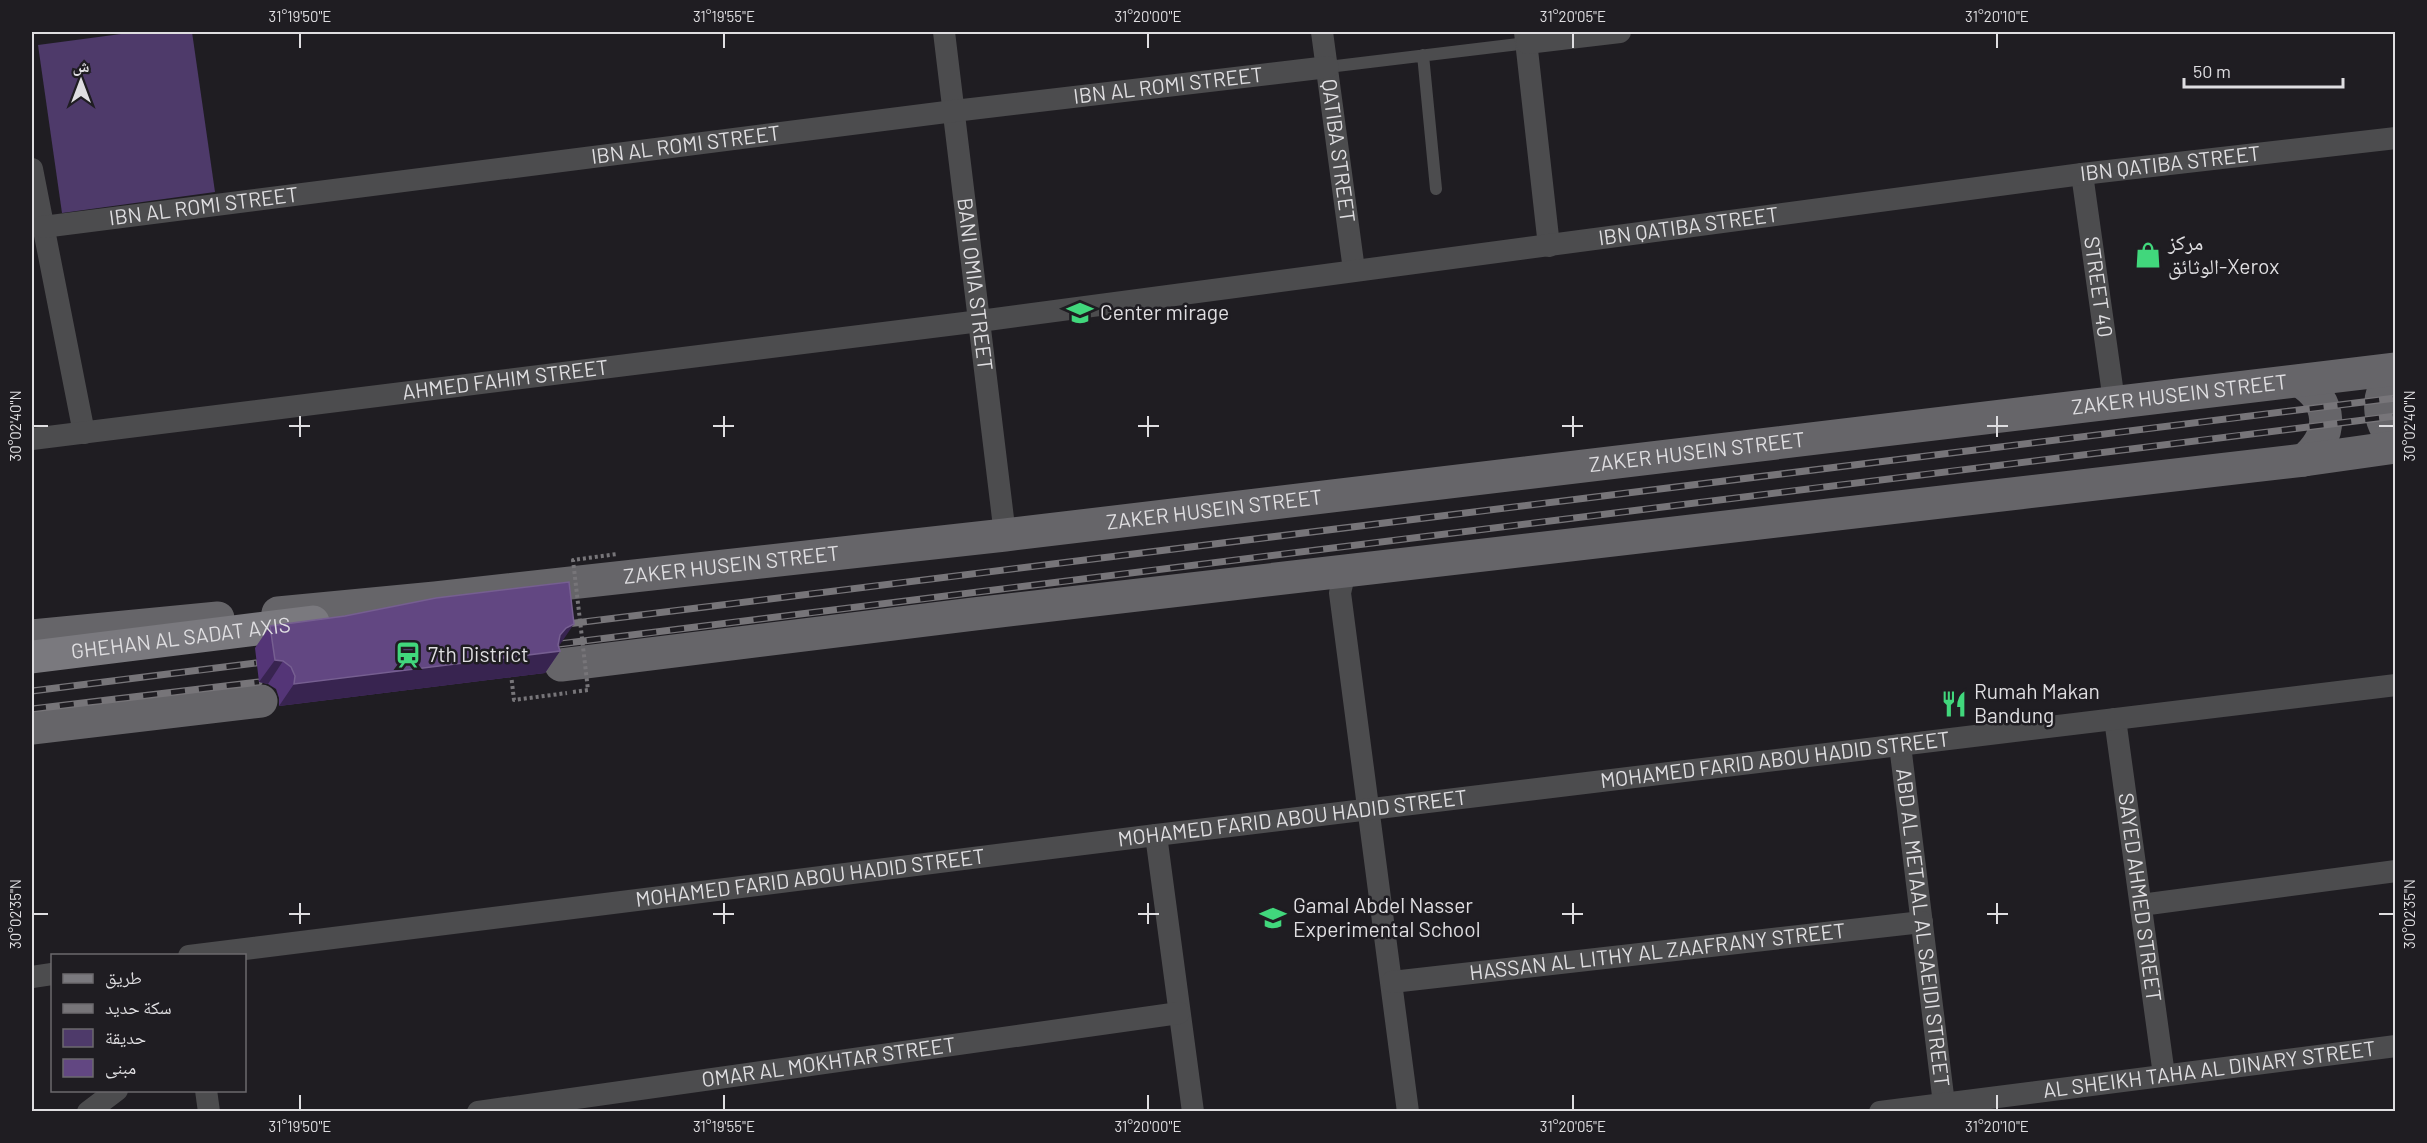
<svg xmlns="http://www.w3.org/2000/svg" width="2427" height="1143" font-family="Barlow,'Noto Naskh Arabic',sans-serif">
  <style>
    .green { fill: #4e3a6a }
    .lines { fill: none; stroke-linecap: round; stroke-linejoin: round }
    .path { stroke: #777579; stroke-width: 4; stroke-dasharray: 3 3; stroke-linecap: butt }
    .service { stroke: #4c4c4e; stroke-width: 12 }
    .minor { stroke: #4c4c4e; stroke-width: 22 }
    .secondary { stroke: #666569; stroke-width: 33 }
    .primary { stroke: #7a797e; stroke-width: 33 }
    .rail-casing { stroke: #777579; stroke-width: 7 }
    .rail { stroke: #1f1d22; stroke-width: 4.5; stroke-dasharray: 14; stroke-linecap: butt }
    .path-bridge { stroke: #777579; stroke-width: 4; stroke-dasharray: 3 3; stroke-linecap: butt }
    .wall { fill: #543577 }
    .shaded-wall { fill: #382450 }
    .building { fill: #624782; stroke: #765f91; stroke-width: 1.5 }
    .ticks { fill: none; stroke: #dfdee1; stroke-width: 2 }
    .labels { text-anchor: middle; stroke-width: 5; stroke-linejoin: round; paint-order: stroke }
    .street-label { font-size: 21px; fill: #dfdee1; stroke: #1f1d22 }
    .poi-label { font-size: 21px; fill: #dfdee1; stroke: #1f1d22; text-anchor: start }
    .neatline { fill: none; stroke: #dfdee1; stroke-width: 2 }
    .ticks-label { font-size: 15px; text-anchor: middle; fill: #dfdee1 }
  </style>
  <rect width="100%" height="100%" fill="#1f1d22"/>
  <path class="green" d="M136,32H192L215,192L62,213L38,45Z"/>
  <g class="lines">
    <path class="path" d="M511,674L514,700L567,693"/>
    <path class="service" d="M1423,55L1436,189
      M1328,67L1527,43"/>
    <g class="minor">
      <path id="s1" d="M944,32L1005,535"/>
      <path id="s2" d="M1322,32L1354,270"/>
      <path d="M1525,32L1549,246"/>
      <path d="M1527,43L1620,32"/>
      <path d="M32,169L84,433"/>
      <path id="s3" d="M2082,174L2114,401"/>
      <path id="s4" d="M43,227L954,111L1328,67"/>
      <path id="s5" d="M32,439L980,321L2082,174L2396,138"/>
      <path d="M1351,570L1343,580L1340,593L1408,1112"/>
      <path id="s6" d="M2115,719L2164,1075"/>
      <path id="s7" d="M1900,745L1945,1112"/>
      <path d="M1156,835L1193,1112"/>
      <path d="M2141,905L2396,871"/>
      <path id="s8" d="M189,956L1156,835L2396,685"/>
      <path d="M32,977L52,974"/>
      <path id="s9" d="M1392,982L1922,922"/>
      <path d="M206,1090L209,1112"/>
      <path d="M88,1112L117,1090"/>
      <path id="s10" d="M478,1112L1179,1013"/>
      <path id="s11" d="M1880,1112L2396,1046"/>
    </g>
    <g class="secondary">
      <path d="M2396,375C2374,393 2377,422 2396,441"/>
      <path d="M2300,381C2333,402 2334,435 2304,460"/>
      <path id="s12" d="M278,613L435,598L1005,535L2396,369"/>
      <path d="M32,636L218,618"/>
      <path d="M561,665L974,614L2304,460L2396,447"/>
      <path d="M32,728L261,701"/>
    </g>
    <path class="primary" id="s13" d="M32,657L313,622"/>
    <g class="rail-casing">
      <path id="rail" d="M559,625L2396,398
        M559,644L2396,416
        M32,691L256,663
        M32,709L259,682"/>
    </g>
    <use href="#rail" class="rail"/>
    <path class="path-bridge" d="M573,692L588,690L573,560L617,554"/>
  </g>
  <path class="wall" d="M270,626L559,646L560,651L545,673L279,706V698L276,689L268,684L259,682L255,648Z"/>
  <path class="shaded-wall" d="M574,624L559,646L560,651L545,673L279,706L294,684L566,628Z
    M275,660L283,661L268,684L259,682Z"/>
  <path class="building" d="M569,582L574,624L566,628L560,635L558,645L560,651L294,684L295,676L291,667L283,661L275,660L270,626L345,616L436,598Z"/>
  <path class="ticks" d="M300,33V48M724,33V48M1148,33V48M1573,33V48M1997,33V48M300,416V437M724,416V437M1148,416V437M1573,416V437M1997,416V437M33,426H48M289,426H310M713,426H734M1138,426H1159M1562,426H1583M1987,426H2008M2379,426H2394M300,903V924M724,903V924M1148,903V924M1573,903V924M1997,903V924M33,914H48M289,914H310M713,914H734M1138,914H1159M1562,914H1583M1987,914H2008M2379,914H2394M300,1095V1110M724,1095V1110M1148,1095V1110M1573,1095V1110M1997,1095V1110"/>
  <defs>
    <g id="shop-bare" transform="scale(2.07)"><path d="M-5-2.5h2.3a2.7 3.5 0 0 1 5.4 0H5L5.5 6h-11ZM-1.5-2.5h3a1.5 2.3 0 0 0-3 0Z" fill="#41d77c" stroke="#1f1d22" stroke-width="2.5" paint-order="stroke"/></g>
    <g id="school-bare" transform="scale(2.07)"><path d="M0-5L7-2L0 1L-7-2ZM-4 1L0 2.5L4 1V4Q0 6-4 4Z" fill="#41d77c" stroke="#1f1d22" stroke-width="2.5" paint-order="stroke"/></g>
    <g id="station-bare" transform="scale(2.07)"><path d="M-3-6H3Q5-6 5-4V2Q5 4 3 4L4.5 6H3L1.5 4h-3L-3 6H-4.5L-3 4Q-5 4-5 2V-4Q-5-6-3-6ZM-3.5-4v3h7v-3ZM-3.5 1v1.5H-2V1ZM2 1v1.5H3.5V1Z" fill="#41d77c" stroke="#1f1d22" stroke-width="2.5" paint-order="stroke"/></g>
    <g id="restaurant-bare" transform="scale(2.07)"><path d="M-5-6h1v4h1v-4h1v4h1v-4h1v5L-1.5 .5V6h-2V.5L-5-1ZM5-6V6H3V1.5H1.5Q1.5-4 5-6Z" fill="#41d77c" stroke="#1f1d22" stroke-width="2.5" paint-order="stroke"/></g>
  </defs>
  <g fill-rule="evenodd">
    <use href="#shop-bare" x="2148" y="255"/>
    <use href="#school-bare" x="1080" y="313"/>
    <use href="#station-bare" x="408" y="655"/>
    <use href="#restaurant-bare" x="1954" y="704"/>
    <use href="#school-bare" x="1273" y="918"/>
  </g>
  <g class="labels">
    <g class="street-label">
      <text dy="7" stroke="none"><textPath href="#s4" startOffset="1134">IBN AL ROMI STREET</textPath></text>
      <text dy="7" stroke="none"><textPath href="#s4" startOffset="648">IBN AL ROMI STREET</textPath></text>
      <text dy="7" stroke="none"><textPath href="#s2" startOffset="120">QATIBA STREET</textPath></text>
      <text dy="7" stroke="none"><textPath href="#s5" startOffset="2156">IBN QATIBA STREET</textPath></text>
      <text dy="7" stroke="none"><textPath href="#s4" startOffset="162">IBN AL ROMI STREET</textPath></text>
      <text dy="7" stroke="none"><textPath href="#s5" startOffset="1670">IBN QATIBA STREET</textPath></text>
      <text dy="7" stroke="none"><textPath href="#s1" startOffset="254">BANI OMIA STREET</textPath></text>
      <text dy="7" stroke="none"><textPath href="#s3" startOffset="114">STREET 40</textPath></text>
      <text dy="7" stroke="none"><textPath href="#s5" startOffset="477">AHMED FAHIM STREET</textPath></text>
      <text dy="7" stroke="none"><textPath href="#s12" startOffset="1914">ZAKER HUSEIN STREET</textPath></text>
      <text dy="7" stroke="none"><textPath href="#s12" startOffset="1428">ZAKER HUSEIN STREET</textPath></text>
      <text dy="7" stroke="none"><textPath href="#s12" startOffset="942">ZAKER HUSEIN STREET</textPath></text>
      <text dy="7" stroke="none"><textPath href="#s12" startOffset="456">ZAKER HUSEIN STREET</textPath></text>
      <text dy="7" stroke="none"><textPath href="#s13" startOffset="150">GHEHAN AL SADAT AXIS</textPath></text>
      <text dy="7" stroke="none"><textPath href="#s8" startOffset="1598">MOHAMED FARID ABOU HADID STREET</textPath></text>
      <text dy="7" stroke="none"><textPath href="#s8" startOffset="1112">MOHAMED FARID ABOU HADID STREET</textPath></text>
      <text dy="7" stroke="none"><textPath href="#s8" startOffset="626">MOHAMED FARID ABOU HADID STREET</textPath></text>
      <text dy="7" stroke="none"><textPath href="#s6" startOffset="180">SAYED AHMED STREET</textPath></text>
      <text dy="7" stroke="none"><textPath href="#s7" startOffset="184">ABD AL METAAL AL SAEIDI STREET</textPath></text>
      <text dy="7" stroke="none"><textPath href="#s9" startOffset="267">HASSAN AL LITHY AL ZAAFRANY STREET</textPath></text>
      <text dy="7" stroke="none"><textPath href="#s10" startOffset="354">OMAR AL MOKHTAR STREET</textPath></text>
      <text dy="7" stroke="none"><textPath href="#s11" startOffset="332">AL SHEIKH TAHA AL DINARY STREET</textPath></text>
    </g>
    <g class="poi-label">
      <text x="2168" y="250">مركز<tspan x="2168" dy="24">الوثائق-Xerox</tspan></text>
      <text x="1100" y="320">Center mirage</text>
      <text x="428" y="662">7th District</text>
      <text x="1974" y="699">Rumah Makan<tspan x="1974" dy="24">Bandung</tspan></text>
      <text x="1293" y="913">Gamal Abdel Nasser<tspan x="1293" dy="24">Experimental School</tspan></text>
    </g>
  </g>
  <rect width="2427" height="1143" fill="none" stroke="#1f1d22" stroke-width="66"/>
  <rect x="51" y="954" width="195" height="138" fill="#1f1d22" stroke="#6c6a6e" stroke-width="1.5"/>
  <rect x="63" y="974" width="30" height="9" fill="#7a797e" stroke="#6c6a6e" stroke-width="1.5"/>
  <text x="105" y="984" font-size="18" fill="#dfdee1">طريق</text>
  <rect x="63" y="1004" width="30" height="9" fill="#777579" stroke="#6c6a6e" stroke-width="1.5"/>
  <text x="105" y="1014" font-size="18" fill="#dfdee1">سكة حديد</text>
  <rect x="63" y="1029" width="30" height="18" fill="#4e3a6a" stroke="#6c6a6e" stroke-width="1.5"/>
  <text x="105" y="1044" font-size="18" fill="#dfdee1">حديقة</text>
  <rect x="63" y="1059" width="30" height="18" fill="#624782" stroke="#6c6a6e" stroke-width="1.5"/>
  <text x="105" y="1074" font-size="18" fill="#dfdee1">مبنى</text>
  <g transform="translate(81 81)" stroke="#1f1d22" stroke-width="4.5" paint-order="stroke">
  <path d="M0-4.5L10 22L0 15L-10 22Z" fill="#dfdee1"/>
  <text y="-9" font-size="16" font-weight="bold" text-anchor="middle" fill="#dfdee1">ش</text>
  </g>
  <path d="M2184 78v9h159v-9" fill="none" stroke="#dfdee1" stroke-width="3"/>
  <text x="2193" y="78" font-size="18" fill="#dfdee1" stroke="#1f1d22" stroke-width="4.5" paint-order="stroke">50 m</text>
  <rect x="33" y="33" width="2361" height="1077" class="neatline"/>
  <g class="ticks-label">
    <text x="300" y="22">31°19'50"E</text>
    <text x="724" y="22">31°19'55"E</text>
    <text x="1148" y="22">31°20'00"E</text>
    <text x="1573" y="22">31°20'05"E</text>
    <text x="1997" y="22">31°20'10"E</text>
    <text transform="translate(16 426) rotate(-90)" y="5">30°02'40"N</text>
    <text transform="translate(2410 426) rotate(-90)" y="5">30°02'40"N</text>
    <text transform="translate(16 914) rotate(-90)" y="5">30°02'35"N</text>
    <text transform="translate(2410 914) rotate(-90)" y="5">30°02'35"N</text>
    <text x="300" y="1132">31°19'50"E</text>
    <text x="724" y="1132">31°19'55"E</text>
    <text x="1148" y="1132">31°20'00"E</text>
    <text x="1573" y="1132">31°20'05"E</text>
    <text x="1997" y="1132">31°20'10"E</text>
  </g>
</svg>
